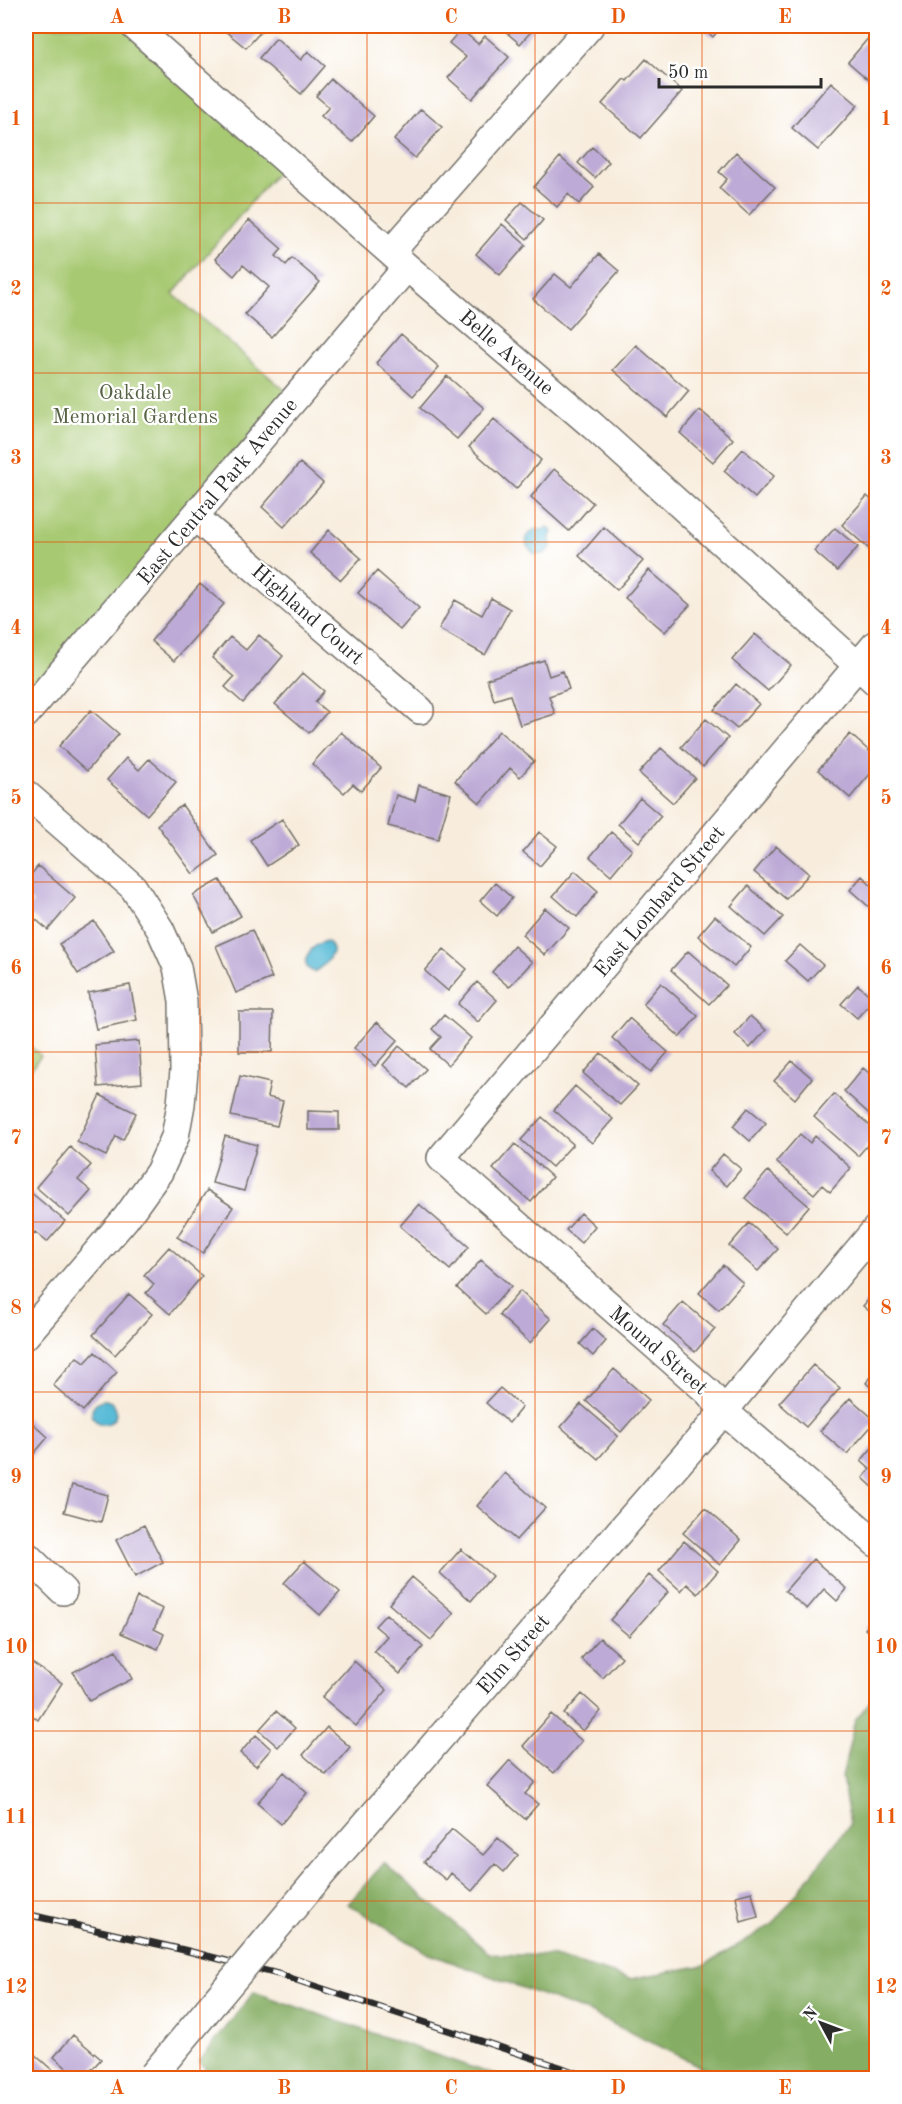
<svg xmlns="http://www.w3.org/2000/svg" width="902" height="2104" font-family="'Old Standard TT',serif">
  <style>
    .green { fill: #a7c972; stroke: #697a4e; stroke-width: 1.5 }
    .forest { fill: #85ad64; stroke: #586c48; stroke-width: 1.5 }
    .water { fill: #59bbd7; stroke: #427381; stroke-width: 1.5 }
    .building { fill: #bdaad6 }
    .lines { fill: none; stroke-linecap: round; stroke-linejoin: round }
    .minor-casing { stroke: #736f69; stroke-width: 30 }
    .minor { stroke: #fff; stroke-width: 27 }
    .rail-casing { stroke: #2b2b2b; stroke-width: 7 }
    .rail { stroke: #fff; stroke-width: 4.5; stroke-dasharray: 14; stroke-linecap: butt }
    .minor-bridge-casing { stroke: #736f69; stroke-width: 30; stroke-linecap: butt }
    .minor-bridge { stroke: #fff; stroke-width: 27 }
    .grid { fill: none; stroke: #e8590c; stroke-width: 1.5; stroke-opacity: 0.55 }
    .labels { text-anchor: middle; stroke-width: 4.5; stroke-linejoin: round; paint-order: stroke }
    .street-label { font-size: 21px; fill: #2b2b2b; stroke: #fff }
    .park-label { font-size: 21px; fill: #566244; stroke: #fff }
    .neatline { fill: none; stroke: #e8590c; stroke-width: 2 }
    .grid-label { font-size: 20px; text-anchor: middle; font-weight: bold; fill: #e8590c }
  </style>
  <rect width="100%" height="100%" fill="#fff"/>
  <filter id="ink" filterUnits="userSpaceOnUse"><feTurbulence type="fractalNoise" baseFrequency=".0167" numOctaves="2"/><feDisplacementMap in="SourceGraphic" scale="12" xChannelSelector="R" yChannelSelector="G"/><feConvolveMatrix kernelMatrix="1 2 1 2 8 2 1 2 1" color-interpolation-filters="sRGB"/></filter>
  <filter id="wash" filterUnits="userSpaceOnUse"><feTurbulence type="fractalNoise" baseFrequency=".008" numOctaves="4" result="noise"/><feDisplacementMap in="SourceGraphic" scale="24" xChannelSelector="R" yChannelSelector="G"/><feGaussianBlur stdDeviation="1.35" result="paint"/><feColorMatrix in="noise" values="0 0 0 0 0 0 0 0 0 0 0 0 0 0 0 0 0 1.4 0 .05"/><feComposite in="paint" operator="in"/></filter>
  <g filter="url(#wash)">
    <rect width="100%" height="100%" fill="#f8eddd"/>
    <path class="green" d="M26,26H124L283,165L173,294L287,392L26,699Z
      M26,1042L41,1056L26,1075Z"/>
    <path class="forest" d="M876,1694V1775L874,1778L876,1785V2078H724L588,2012L427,1953L348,1904L384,1863L490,1954L554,1956L630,1979L705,1965L773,1924L850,1824L842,1777L855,1720Z
      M254,1992L488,2073L505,2078H215L199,2062Z"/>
    <path class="water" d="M548,527L553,533L550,536L551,547L544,554H534L527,546L526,537L535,529L543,530Z
      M327,941C341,950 324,966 314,972C294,964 314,942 327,941Z
      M92 1412a12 12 0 1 1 24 0a12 12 0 1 1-24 0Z"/>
    <g id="blocks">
      <path class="building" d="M219,26H266L246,48Z
        M499,26H536L520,44Z
        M700,26H722L713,37Z
        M461,29L478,44L485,36L509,57L472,99L448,78L466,57L449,43Z
        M876,29V75L871,82L848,62Z
        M276,38L301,60L308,51L325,66L301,94L259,58Z
        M646,59L682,91L641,138L602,104L624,79L627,81Z
        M331,79L374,116L352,142L321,116L329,107L316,96Z
        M831,82L858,105L818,150L792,128Z
        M421,109L442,127L415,158L394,140Z
        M592,147L609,162L595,178L578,163Z
        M736,152L775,187L749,215L719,188L727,179L719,172Z
        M560,157L594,187L579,204L568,194L557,207L534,187Z
        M522,202L543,220L527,239L506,220Z
        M249,220L282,249L276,256L286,265L292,258L320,282L272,337L245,314L269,287L243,265L234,276L215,259Z
        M502,224L526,245L500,275L476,254Z
        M599,254L619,271L568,329L533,299L555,274L571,287Z
        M401,334L439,367L413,396L376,363Z
        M636,345L689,391L667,417L613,370Z
        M447,376L484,408L457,439L420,408Z
        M700,410L733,439L713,462L680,433Z
        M494,419L541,460L516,489L469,447Z
        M743,449L774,476L755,498L724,471Z
        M300,463L323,483L284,527L262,507Z
        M554,469L593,503L569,531L531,497Z
        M867,496L876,504V555L842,525Z
        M604,527L643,561L617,590L579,556Z
        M835,528L858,547L837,571L814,551Z
        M329,530L361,558L341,580L310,553Z
        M649,570L690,605L665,632L625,598Z
        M377,571L419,608L400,630L358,593Z
        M200,584L224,604L174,661L151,641Z
        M491,598L510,609L485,655L439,629L455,600L482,615Z
        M755,634L791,665L768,691L732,660Z
        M259,635L283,656L243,703L225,687L234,677L212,658L230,637L246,650Z
        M544,660L549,676L563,671L569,689L549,696L555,714L520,725L510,695L494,700L487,679Z
        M303,673L324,691L315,702L327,712L309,733L275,704Z
        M736,684L759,704L737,729L714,710Z
        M91,710L119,734L87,771L59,746Z
        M706,719L728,738L703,767L681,747Z
        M499,731L534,761L520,777L510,768L480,803L455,781Z
        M341,732L381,768L361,791L353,784L344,793L312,764Z
        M850,734L876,757V767L850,798L818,770Z
        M661,748L695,778L673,803L639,773Z
        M126,758L139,770L149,759L176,782L147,815L107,780Z
        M419,785L451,794L438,839L388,826L396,795L415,801Z
        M640,798L661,816L639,842L618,824Z
        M182,805L218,855L193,874L157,825Z
        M282,819L299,845L267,866L250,840Z
        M539,832L557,846L540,866L523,852Z
        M611,832L632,850L611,875L590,857Z
        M776,846L809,874L786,899L754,872Z
        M38,866L75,898L48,930L26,911L33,903L26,896V881Z
        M575,871L598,891L577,917L553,896Z
        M862,876L876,889V913L850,890Z
        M220,880L241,916L213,932L193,895Z
        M495,883L512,898L497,916L480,901Z
        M748,886L783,917L765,936L731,906Z
        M545,908L569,928L545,955L522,935Z
        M715,916L751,947L734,967L698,936Z
        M94,921L114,951L78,974L59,944Z
        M252,930L272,978L236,993L216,946Z
        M800,945L823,965L808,981L785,961Z
        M514,946L532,962L509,987L492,972Z
        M444,949L467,969L448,991L425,971Z
        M688,951L727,985L709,1004L671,970Z
        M477,982L497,1000L478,1022L458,1004Z
        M661,983L698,1016L680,1037L643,1004Z
        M130,985L137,1020L96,1029L88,993Z
        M858,985L874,999L857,1018L841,1004Z
        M239,1012H273L272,1052H239Z
        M444,1015L471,1038L448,1065L430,1049L441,1037L432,1029Z
        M750,1016L766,1030L750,1048L735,1034Z
        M629,1018L668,1052L651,1072L612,1038Z
        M377,1022L398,1040L375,1066L354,1048Z
        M139,1041L142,1083L98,1087L95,1045Z
        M399,1046L426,1069L409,1088L383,1065Z
        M601,1053L638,1086L620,1105L583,1073Z
        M792,1061L812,1078L795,1099L774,1081Z
        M863,1068L876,1079V1120L844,1091Z
        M240,1076L270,1083L267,1097L283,1101L277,1126L231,1116Z
        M575,1086L613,1119L592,1143L554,1110Z
        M834,1094L876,1131V1135L858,1156L814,1117Z
        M100,1095L136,1113L123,1140L116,1136L106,1156L77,1142Z
        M748,1108L766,1123L750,1141L733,1126Z
        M308,1111L339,1112V1130H308Z
        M542,1117L573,1144L552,1167L521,1140Z
        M800,1134L810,1143L815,1136L851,1168L830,1192L822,1185L814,1194L776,1162Z
        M225,1136L257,1145L244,1191L212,1183Z
        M515,1144L552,1177L531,1202L493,1169Z
        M70,1147L91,1165L78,1180L91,1191L69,1216L36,1187Z
        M723,1154L741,1169L727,1186L709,1171Z
        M768,1171L809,1206L786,1233L745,1198Z
        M207,1190L233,1207L203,1253L177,1237Z
        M29,1191L65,1221L47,1242L35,1232L26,1243V1195Z
        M419,1204L469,1247L450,1270L400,1226Z
        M581,1213L595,1226L581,1243L566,1230Z
        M749,1223L778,1249L758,1271L729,1246Z
        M169,1247L202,1276L170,1314L146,1293L154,1284L144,1275Z
        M481,1260L511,1286L486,1314L457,1288Z
        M723,1265L743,1283L719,1310L699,1293Z
        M520,1291L551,1319L530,1343L499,1315Z
        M876,1291V1317L863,1306Z
        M129,1294L152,1314L115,1355L93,1335Z
        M683,1302L715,1329L695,1352L663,1325Z
        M593,1329L606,1341L593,1356L580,1344Z
        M95,1352L117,1372L83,1411L53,1385L77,1357L85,1363Z
        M813,1365L840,1388L806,1427L779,1403Z
        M614,1369L649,1400L621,1432L586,1401Z
        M876,1371V1392L866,1383Z
        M500,1388L522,1407L509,1423L486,1403Z
        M850,1398L876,1421L847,1454L820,1431Z
        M581,1404L618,1436L598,1459L561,1427Z
        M26,1417L48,1437L26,1463Z
        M876,1443V1490L863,1478L870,1469L861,1461Z
        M505,1473L545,1508L516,1540L477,1506Z
        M72,1485L108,1495L101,1522L64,1512Z
        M705,1508L741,1540L720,1565L683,1533Z
        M144,1525L163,1562L135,1577L116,1540Z
        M684,1541L718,1571L698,1594L687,1584L681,1591L659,1571Z
        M461,1549L492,1576L471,1601L440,1573Z
        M813,1559L847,1589L837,1601L824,1589L807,1609L785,1591Z
        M304,1561L340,1592L320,1615L284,1583Z
        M649,1575L668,1592L629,1636L610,1620Z
        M412,1577L454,1613L431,1640L389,1604Z
        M137,1597L163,1609L154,1629L164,1634L158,1649L121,1633Z
        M386,1614L423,1647L400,1674L374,1651L387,1636L375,1626Z
        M876,1616V1639L865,1629Z
        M600,1638L622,1657L603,1678L581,1659Z
        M116,1650L132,1679L89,1701L73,1672Z
        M26,1659L62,1683L38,1720L26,1711Z
        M354,1661L387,1690L356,1726L322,1697Z
        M582,1694L601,1711L583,1731L564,1714Z
        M276,1711L295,1728L278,1747L259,1730Z
        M551,1714L582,1741L554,1773L523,1746Z
        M327,1727L350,1747L326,1775L303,1755Z
        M256,1735L271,1749L256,1766L240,1753Z
        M510,1760L535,1782L525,1794L538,1804L525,1819L487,1786Z
        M284,1772L307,1793L281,1824L257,1803Z
        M452,1829L483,1855L498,1838L518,1855L504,1872L495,1864L472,1891L451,1873L446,1880L424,1862Z
        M752,1892L758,1917L741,1922L736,1896Z
        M73,2035L101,2059L84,2078H78L54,2057Z
        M33,2053L61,2078H26V2062Z"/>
    </g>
  </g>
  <g filter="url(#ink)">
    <use href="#blocks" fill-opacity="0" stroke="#736f69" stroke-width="1.5"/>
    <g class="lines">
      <g class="minor-casing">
        <path id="minor" d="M134,26L407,267L593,426L876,682
          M391,252L590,26
          M195,517L420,710
          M876,644L441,1158L708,1392L724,1411L876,1543
          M26,714L407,267
          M26,794L133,887L160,929L177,967L183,1001L184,1071L181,1104L175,1137L159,1172L126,1218L26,1335
          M26,1555L63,1591
          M315,1882L724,1411L876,1229"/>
      </g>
      <use href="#minor" class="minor"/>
      <g class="rail-casing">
        <path id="rail" d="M26,1914L184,1950L278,1974L560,2067L589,2078"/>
      </g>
      <use href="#rail" class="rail"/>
      <g class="minor-bridge-casing">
        <path id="minor-bridge" d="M153,2075L315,1882"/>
      </g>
      <use href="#minor-bridge" class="minor-bridge"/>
    </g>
  </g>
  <path class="grid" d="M200,26V2078M367,26V2078M535,26V2078M702,26V2078M26,203H876M26,373H876M26,542H876M26,712H876M26,882H876M26,1052H876M26,1222H876M26,1392H876M26,1562H876M26,1731H876M26,1901H876"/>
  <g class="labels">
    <g class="street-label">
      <text transform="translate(507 352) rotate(41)" y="7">Belle Avenue</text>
      <text transform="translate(217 491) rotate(-50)" y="7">East Central Park Avenue</text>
      <text transform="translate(308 614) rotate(41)" y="7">Highland Court</text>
      <text transform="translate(659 901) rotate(-50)" y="7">East Lombard Street</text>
      <text transform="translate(659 1350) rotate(41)" y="7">Mound Street</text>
      <text transform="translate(513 1654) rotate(-49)" y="7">Elm Street</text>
    </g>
    <g class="park-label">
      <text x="135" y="399">Oakdale<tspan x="135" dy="24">Memorial Gardens</tspan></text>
    </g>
  </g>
  <rect width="902" height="2104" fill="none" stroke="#fff" stroke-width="66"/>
  <g transform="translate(821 2023) rotate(311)" stroke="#ffffff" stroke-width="4.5" paint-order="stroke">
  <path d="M0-4.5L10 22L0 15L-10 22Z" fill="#2b2b2b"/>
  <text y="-9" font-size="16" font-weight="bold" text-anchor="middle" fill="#2b2b2b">N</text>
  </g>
  <path d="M659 78v9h162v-9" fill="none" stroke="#2b2b2b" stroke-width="3"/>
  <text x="668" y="78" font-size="18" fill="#2b2b2b" stroke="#ffffff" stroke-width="4.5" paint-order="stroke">50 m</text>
  <rect x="33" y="33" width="836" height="2038" class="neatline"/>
  <g class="grid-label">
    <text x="117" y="23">A</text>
    <text x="284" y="23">B</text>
    <text x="451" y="23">C</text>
    <text x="618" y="23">D</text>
    <text x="785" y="23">E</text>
    <text x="16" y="125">1</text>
    <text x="886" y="125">1</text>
    <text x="16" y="295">2</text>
    <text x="886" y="295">2</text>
    <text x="16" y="464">3</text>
    <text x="886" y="464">3</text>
    <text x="16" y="634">4</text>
    <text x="886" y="634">4</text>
    <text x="16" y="804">5</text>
    <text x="886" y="804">5</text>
    <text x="16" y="974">6</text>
    <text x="886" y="974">6</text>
    <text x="16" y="1144">7</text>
    <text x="886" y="1144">7</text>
    <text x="16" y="1314">8</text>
    <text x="886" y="1314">8</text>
    <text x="16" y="1483">9</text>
    <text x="886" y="1483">9</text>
    <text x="16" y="1653">10</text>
    <text x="886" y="1653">10</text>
    <text x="16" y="1823">11</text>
    <text x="886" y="1823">11</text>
    <text x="16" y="1993">12</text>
    <text x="886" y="1993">12</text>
    <text x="117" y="2094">A</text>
    <text x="284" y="2094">B</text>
    <text x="451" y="2094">C</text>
    <text x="618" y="2094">D</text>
    <text x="785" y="2094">E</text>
  </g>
</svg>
